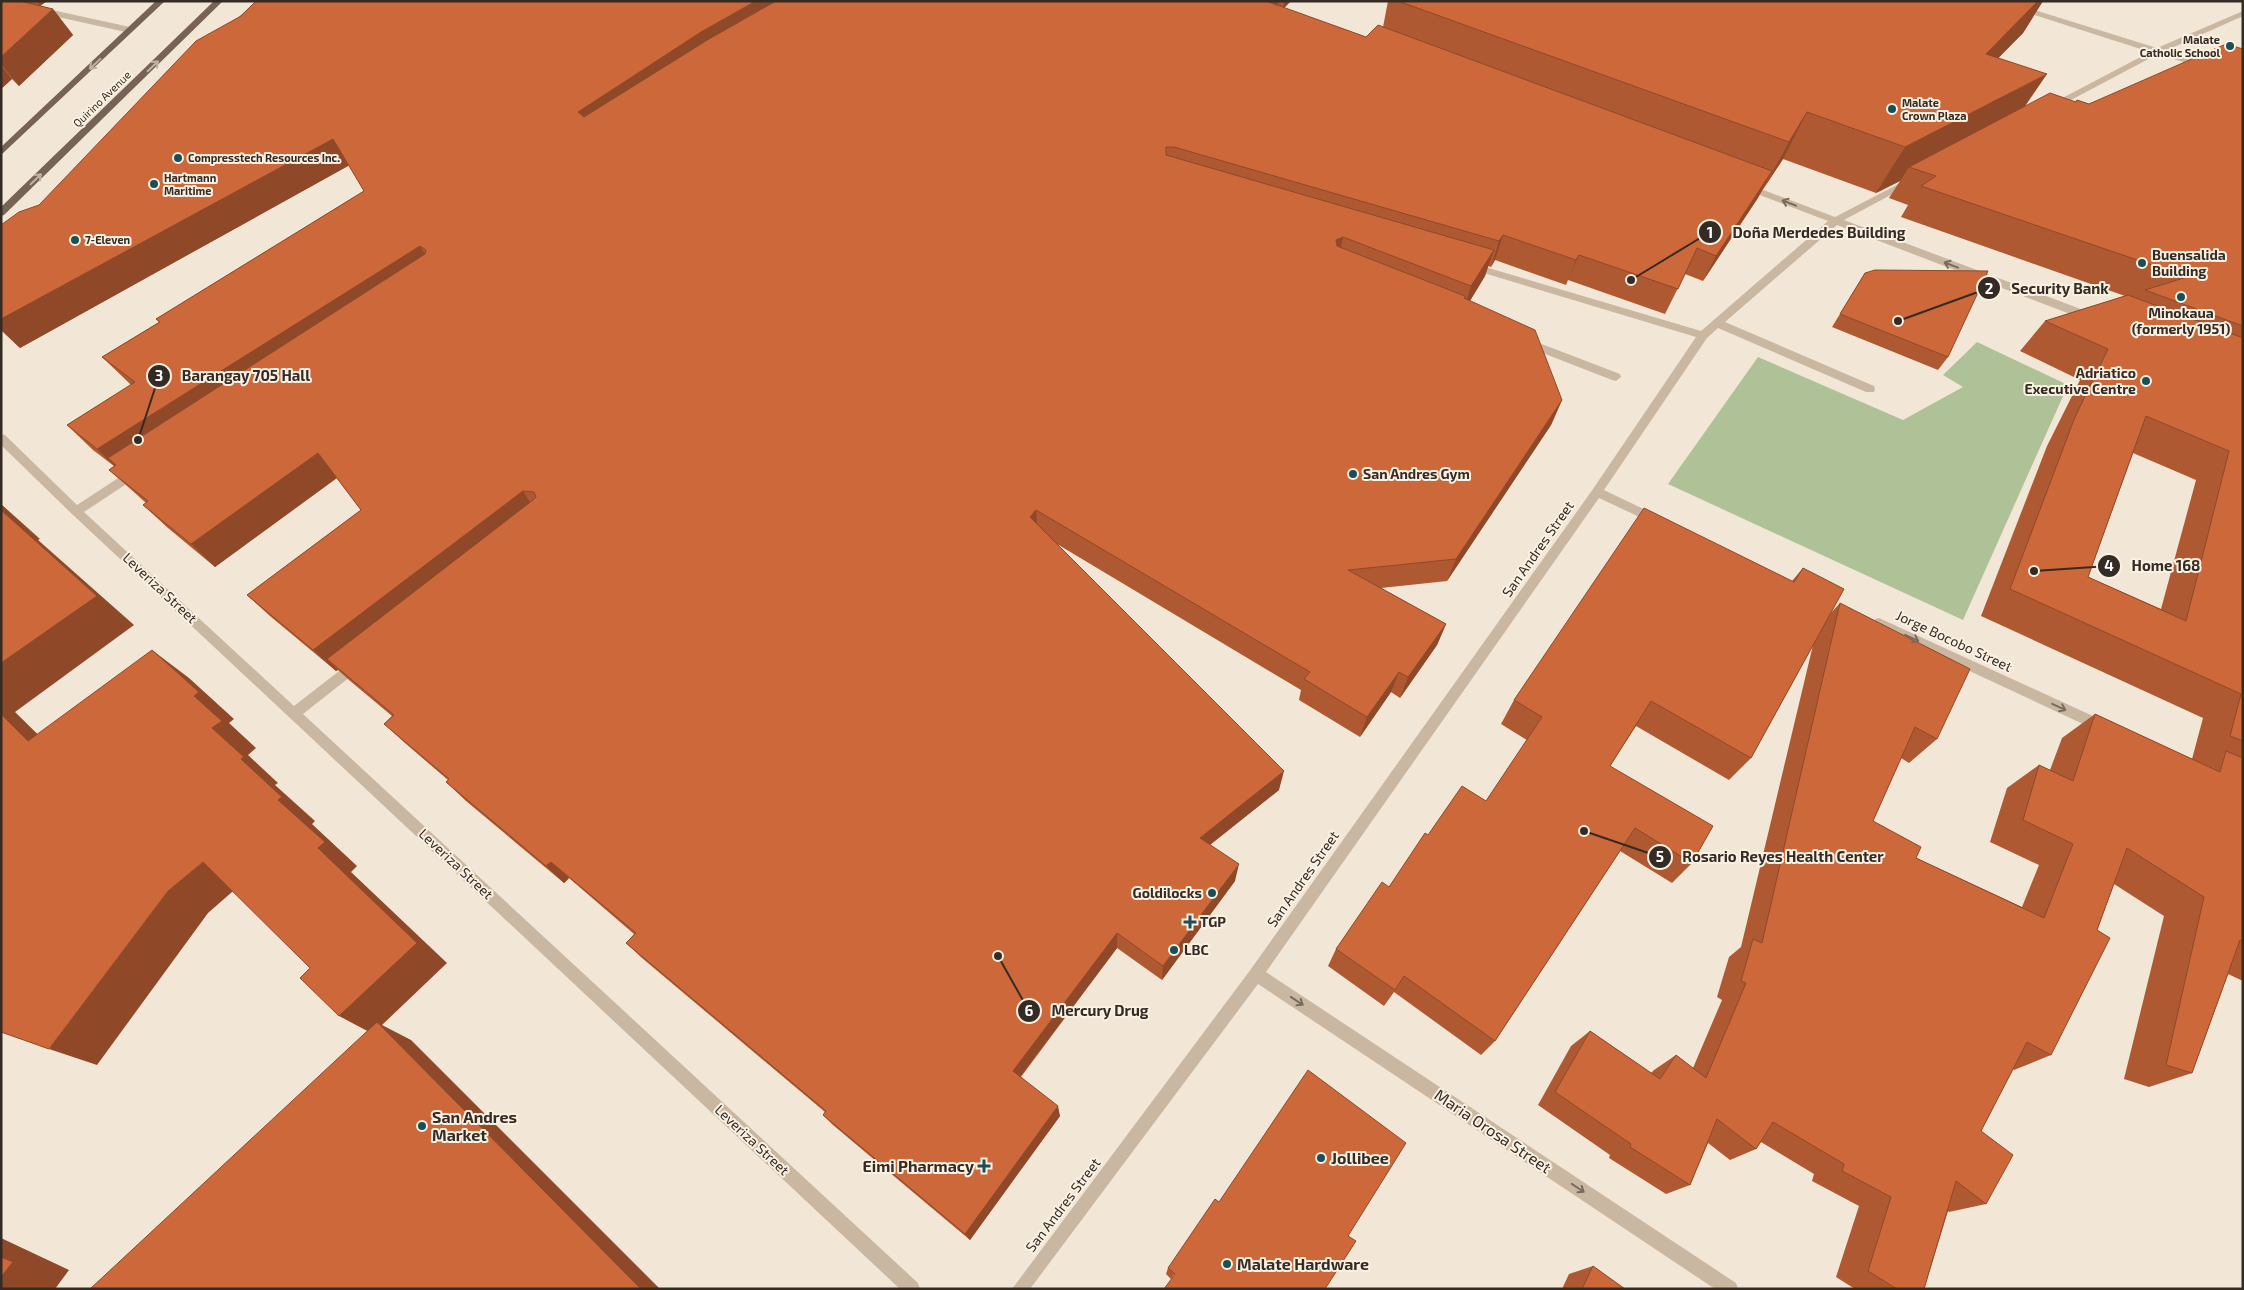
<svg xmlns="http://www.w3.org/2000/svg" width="2244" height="1290" font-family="'Exo 2',sans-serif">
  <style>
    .green { fill: #afc196 }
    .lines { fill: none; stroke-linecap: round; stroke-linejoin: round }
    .minor { fill: #cab7a2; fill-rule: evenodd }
    .major { fill: #776355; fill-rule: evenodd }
    .wall { fill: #af5932; fill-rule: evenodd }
    .shaded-wall { fill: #8f4929 }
    .building { fill: #cc683a; stroke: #8f4929; fill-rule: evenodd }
    .oneway { stroke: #bfb1a3 }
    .oneway2 { stroke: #786a5d }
    .poi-dot { fill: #194f57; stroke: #faf1e2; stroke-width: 2 }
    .labels { text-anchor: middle; stroke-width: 4; stroke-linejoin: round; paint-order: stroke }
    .far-poi-label { font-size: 11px; font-weight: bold; fill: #342b25; stroke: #faf1e2; text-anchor: start }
    .far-street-label { font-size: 11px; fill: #342b25; stroke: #faf1e2 }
    .poi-label { font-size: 14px; font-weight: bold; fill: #342b25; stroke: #faf1e2; text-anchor: start }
    .street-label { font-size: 14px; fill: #342b25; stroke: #faf1e2 }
    .near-poi-label { font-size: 16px; font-weight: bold; fill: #342b25; stroke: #faf1e2; text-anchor: start }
    .near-street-label { font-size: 16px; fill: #342b25; stroke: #faf1e2 }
    .leader { fill: none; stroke: #342b25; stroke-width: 2 }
    .callout-dot { fill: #342b25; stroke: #faf1e2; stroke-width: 2 }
    .mark-label { font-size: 15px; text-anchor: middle; font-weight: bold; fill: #fff }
    .callout-label { font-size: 15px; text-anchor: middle; font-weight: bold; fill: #342b25; stroke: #faf1e2; stroke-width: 4; stroke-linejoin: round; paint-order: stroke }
  </style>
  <rect width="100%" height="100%" fill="#f2e7d6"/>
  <path class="green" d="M1977,342L2068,385L1963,620L1668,484L1758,357L1903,420L1963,387L1943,375Z"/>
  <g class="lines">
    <path class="minor" d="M1991,1H2005L2157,48L2243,11V16L2165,51L2205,63V67H2199L2158,54L2052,110L2047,107L2049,105L2150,52Z
      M43,8L130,27L134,30L130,33L40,13L39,11Z
      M1910,178L1915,181L1913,183L1844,220L2094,314V320H2086L1837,225L1725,322L1874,386L1875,389L1874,392H1866L1718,328L1707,338L1604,490L1658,516L1660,519L1658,522H1650L1599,498L1266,972L1736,1283L1738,1289H1715L1258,984L1030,1289H1012L1251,969L1593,489L1696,337L1467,268V264H1475L1701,331L1828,221L1744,189V185H1750L1835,217Z
      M1526,338L1620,374L1621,377L1616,381L1612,380L1522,345V339Z
      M1,434L5,435L77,505L132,469H140L142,472L140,475L84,512L294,706L352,661L356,660L360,661L362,665L360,669L303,714L918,1283L920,1289H900L72,514L1,445Z
      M1879,618L2106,722L2108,726L2106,730L2101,732L2096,730L1875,627L1873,623L1875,619Z"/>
    <path class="major" d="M156,1H165L1,155V147Z
      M214,1H223L4,215L1,216V207Z"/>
  </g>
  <path class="wall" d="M1,1H47L40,6L53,9L73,35L19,86L12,79L1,89Z
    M256,1H1291L1284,8L1366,37L1383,27L1388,1H2043L2023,33L1998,58L2024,107L2075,102L2077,100L2089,104L2243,49V981L2228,974L2192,1073L2149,1087L2124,1079L2164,916L2114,884L2051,1055L2014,1070L2013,1069L1981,1131L1986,1204L1949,1212L1948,1211L1924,1289H1855L1836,1277L1859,1206L1812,1181L1814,1174L1761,1142L1756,1149L1730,1160L1708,1143L1690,1185L1666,1194L1609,1158L1610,1155L1538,1105L1571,1046L1590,1031L1651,1073L1654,1070L1676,1055L1693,1068L1722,1000L1717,997L1729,957L1741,947L1813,645L1751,758L1729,780L1636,726L1610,766L1692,863L1672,883L1620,851L1495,1041L1481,1055L1394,992L1384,1006L1328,966L1336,949L1389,887L1428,835L1486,801L1527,740L1501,724L1514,700L1792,581L1803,568L1830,614L1840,603L1937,739L1909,763L1901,758L1873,821L1916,858L2022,907L2039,865L1990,842L2007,788L2039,765L2050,770L2062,738L2095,714L2192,759L2203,718L1981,616L2047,446L2080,380L2020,351L2045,321L2125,296L1901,217L1908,205L1889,198L1900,181L1876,193L1783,159L1703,281L1685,274L1665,314L1568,280L1566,285L1495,260L1491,267L1488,266L1485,276L1470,301L1562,400L1551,425L1447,581L1381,588L1446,624L1437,645L1400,698L1391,692L1360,737L1299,700L1301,690L1057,544L1279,790L1210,845L1235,881L1162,980L1117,948L1021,1077L1060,1116L970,1240L833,1125L823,1115L825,1112L642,958L626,943L634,934L569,878L564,883L466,801L446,782L448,780L405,743L384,724L392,716L349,680L338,670L336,671L270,616L247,595L361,510L337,478L215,567L168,528L143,505L146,503L135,493L109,470L114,466L93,450L67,425L131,385L127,381L102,357L159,322L156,319L364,191L349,165L20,348L1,330V225L39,205ZM2133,453L2196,480L2161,609L2088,577Z
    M1865,273L1948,357L1938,370L1832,327Z
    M1219,1202L1171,1279L1166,1274L1168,1268Z
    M1593,1266L1625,1289H1562L1569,1274Z"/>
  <path class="shaded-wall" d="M36,1H47L40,6Z
    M756,1H809L589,138L578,112L701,32Z
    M1266,1H1278L1277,15Z
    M1284,1H1291L1283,9Z
    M2038,1H2043L2023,33L1957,100L1986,54Z
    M53,9L73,35L19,86L1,64V57Z
    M1,66L12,79L1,89Z
    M2047,74L2015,121L1909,167L1900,181L1876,193L1905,147Z
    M1807,112L1783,159L1764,188L1789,142Z
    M333,139L350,165L20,348L1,330V319Z
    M1772,171L1758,198L1703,281L1716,256Z
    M1503,235L1495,260L1491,267L1499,241Z
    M1343,237L1338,263L1336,240Z
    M420,246L436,271L108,458L123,473H122L97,449Z
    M1494,250L1485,276L1463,312L1471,286Z
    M1579,255L1568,280L1566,285L1576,260Z
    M1562,400L1551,425L1447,581L1456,559Z
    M318,453L338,477L215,567L191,544Z
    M523,491L538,515L327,659L338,670L336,671L313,650Z
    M1,504L40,539L38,540L134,625L15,712L71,767L28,741L1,714Z
    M1036,510L1038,533L1030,517Z
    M1446,624L1437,645L1400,698L1408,677Z
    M152,650L189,678L234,719L229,723L256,748L248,755L278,783L275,785L315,821L312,824L357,866L351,872L447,963L382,1025L411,1040L660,1289H641L373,1034L339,1016L318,848L278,800L212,728L194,696Z
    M1399,672L1391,692L1360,737L1367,717Z
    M1284,771L1279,790L1197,855L1200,838Z
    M203,862L240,885L208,913L97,1065L49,1049L168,891Z
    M551,862L569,878L564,883L546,866Z
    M1239,864L1235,881L1162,980L1163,966Z
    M1117,933V948L1016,1082L1013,1071Z
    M1058,1106L1060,1116L970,1240L965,1234Z
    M1,1238L69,1270L55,1289H1Z"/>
  <path class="building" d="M1,1H20L53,9L1,57Z
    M256,1H756L701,32L578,112L584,117L709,39L776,1H1266L1366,37L1378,25L1772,171L1716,256L1697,248L1678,289L1579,255L1576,260L1503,235L1499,241L1174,147H1166V155L1494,250L1471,286L1343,237L1336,240L1337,246L1465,296L1464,298L1535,330L1562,400L1456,559L1348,570L1446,624L1408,677L1399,672L1367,717L1304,679L1310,672L1036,510L1030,517L1284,771L1200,838L1239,864L1163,966L1117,933L1013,1071L1058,1106L965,1234L823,1115L826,1111L626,943L636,933L551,862L546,866L446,782L449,779L384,724L394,715L327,659L533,500L536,497L534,492L523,491L313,650L247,595L361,510L318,453L191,544L143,505L148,501L109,470L116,465L108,458L425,254L426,250L420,246L97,449L67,425L135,382L102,357L160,322L156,319L364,191L333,139L1,319V225L19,212L39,205L196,41L241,16Z
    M1398,1H2038L1986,54L2047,74L1905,147L1807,112L1789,142Z
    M2226,44L2243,49V326L2145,290L2187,277L1921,186L1936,176L1909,167L2050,93L2076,102L2077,100L2089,104Z
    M1875,270L1988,271L1948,357L1840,314L1865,273Z
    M2128,295L2243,338V741L2230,736L2241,694L2010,589L2075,417L2108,349L2045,321ZM2146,416L2229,451L2186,621L2088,577Z
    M1644,508L1794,582L1803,568L1844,589L1751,758L1651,701L1610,766L1713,826L1692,863L1635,828L1495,1041L1404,976L1395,990L1336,949L1382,882L1389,887L1425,833L1428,835L1462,786L1486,801L1542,717L1514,700Z
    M1,510L97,596L1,663Z
    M1840,603L1970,669L1937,739L1915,727L1873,821L1921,847L1916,858L2044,918L2073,844L2023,820L2039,765L2073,781L2095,714L2220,772L2226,751L2243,758V941L2240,940L2192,1073L2166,1065L2204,897L2127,848L2097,930L2110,938L2051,1055L2027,1042L1981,1131L2013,1155L1986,1204L1956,1181L1924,1289H1897L1868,1271L1891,1197L1842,1171L1844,1164L1773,1122L1756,1149L1717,1119L1690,1185L1630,1147L1631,1144L1555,1092L1590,1031L1660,1079L1676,1055L1706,1078L1746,983L1741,981L1753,939L1762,943Z
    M152,650L199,692L194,696L222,721L212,728L244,757L241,759L282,797L278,800L325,842L318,848L417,943L339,1016L300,978L310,968L203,862L168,891L49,1049L1,1032V714L28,741Z
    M377,1022L641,1289H90Z
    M1308,1070L1406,1143L1348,1236L1356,1241L1325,1289H1164L1175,1274L1168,1268L1215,1199L1219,1202Z
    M1,1257L13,1262L1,1277Z
    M1593,1266L1625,1289H1582Z"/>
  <defs><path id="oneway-shaft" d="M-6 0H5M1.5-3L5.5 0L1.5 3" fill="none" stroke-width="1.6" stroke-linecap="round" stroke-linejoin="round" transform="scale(1.25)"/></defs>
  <g class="oneway">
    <use href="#oneway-shaft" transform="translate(95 64) rotate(137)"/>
    <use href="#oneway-shaft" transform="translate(153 66) rotate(-44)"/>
    <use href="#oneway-shaft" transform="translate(36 179) rotate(-44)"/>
  </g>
  <g class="oneway2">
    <use href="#oneway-shaft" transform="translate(1789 203) rotate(-159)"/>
    <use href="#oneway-shaft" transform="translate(1951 265) rotate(-159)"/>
    <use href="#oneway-shaft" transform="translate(1912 638) rotate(25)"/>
    <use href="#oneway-shaft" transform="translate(2059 707) rotate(25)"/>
    <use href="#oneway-shaft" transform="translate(1297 1001) rotate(34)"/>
    <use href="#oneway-shaft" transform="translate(1578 1188) rotate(34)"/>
  </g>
  <g class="poi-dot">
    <circle cx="2230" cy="46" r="5"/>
    <circle cx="1892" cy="109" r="5"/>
    <circle cx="178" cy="158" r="5"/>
    <circle cx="154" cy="184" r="5"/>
    <circle cx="75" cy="240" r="5"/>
    <circle cx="2142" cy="263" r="5"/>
    <circle cx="2181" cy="297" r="5"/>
    <circle cx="2146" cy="381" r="5"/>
    <circle cx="1353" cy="474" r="5"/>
    <circle cx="1212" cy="893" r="5"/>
    <path d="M1187.5 914.5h5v5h5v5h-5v5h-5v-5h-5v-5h5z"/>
    <circle cx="1174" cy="950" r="5"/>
    <circle cx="422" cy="1126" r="5"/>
    <circle cx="1321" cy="1158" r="5"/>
    <path d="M981.5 1158.5h5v5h5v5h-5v5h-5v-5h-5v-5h5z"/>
    <circle cx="1227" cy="1264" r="5"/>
  </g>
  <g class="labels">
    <g class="far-poi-label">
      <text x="2220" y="44" text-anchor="end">Malate<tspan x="2220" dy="13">Catholic School</tspan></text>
      <text x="1902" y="107">Malate<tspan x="1902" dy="13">Crown Plaza</tspan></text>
      <text x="188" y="162">Compresstech Resources Inc.</text>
      <text x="164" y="182">Hartmann<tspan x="164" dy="13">Maritime</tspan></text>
      <text x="85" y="244">7-Eleven</text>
    </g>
    <g class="far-street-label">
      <text transform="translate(102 99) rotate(-44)" y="4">Quirino Avenue</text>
    </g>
    <g class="poi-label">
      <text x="2152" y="260">Buensalida<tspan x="2152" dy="16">Building</tspan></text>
      <text x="2181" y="318" text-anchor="middle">Minokaua<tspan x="2181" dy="16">(formerly 1951)</tspan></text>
      <text x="2136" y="378" text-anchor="end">Adriatico<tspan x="2136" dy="16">Executive Centre</tspan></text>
      <text x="1363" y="479">San Andres Gym</text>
      <text x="1202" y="898" text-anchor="end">Goldilocks</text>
      <text x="1200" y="927">TGP</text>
      <text x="1184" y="955">LBC</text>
    </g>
    <g class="street-label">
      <text transform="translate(1538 549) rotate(-55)" y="5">San Andres Street</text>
      <text transform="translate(160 588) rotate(43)" y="5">Leveriza Street</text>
      <text transform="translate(1954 641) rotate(25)" y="5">Jorge Bocobo Street</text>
      <text transform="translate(456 864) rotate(43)" y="5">Leveriza Street</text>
      <text transform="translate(1303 879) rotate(-55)" y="5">San Andres Street</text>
      <text transform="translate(752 1140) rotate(43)" y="5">Leveriza Street</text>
      <text transform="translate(1063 1205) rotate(-53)" y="5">San Andres Street</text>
    </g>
    <g class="near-poi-label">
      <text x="432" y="1123">San Andres<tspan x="432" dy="18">Market</tspan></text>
      <text x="1331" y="1164">Jollibee</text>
      <text x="974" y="1172" text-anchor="end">Eimi Pharmacy</text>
      <text x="1237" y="1270">Malate Hardware</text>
    </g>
    <g class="near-street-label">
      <text transform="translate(1493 1131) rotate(34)" y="6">Maria Orosa Street</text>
    </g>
  </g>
  <path class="leader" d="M1631 280L1710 232M1898 321L1989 288M138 440L159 376M2034 571L2109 566M1584 831L1660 857M998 956L1029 1011"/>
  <g class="callout-dot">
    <circle cx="1631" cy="280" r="5"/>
    <circle cx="1898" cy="321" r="5"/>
    <circle cx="138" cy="440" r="5"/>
    <circle cx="2034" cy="571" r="5"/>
    <circle cx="1584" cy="831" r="5"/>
    <circle cx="998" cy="956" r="5"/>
    <circle cx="1710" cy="232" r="12"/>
    <circle cx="1989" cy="288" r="12"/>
    <circle cx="159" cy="376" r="12"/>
    <circle cx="2109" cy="566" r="12"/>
    <circle cx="1660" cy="857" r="12"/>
    <circle cx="1029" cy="1011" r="12"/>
  </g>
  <g class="mark-label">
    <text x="1710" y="238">1</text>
    <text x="1989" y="294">2</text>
    <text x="159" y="381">3</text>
    <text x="2109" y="571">4</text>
    <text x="1660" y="862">5</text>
    <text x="1029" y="1016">6</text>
  </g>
  <g class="callout-label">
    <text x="1819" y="238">Doña Merdedes Building</text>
    <text x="2060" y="294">Security Bank</text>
    <text x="246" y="381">Barangay 705 Hall</text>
    <text x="2166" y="571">Home 168</text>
    <text x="1783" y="862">Rosario Reyes Health Center</text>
    <text x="1100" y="1016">Mercury Drug</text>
  </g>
  <rect width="2244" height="1290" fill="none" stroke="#342b25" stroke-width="5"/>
</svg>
